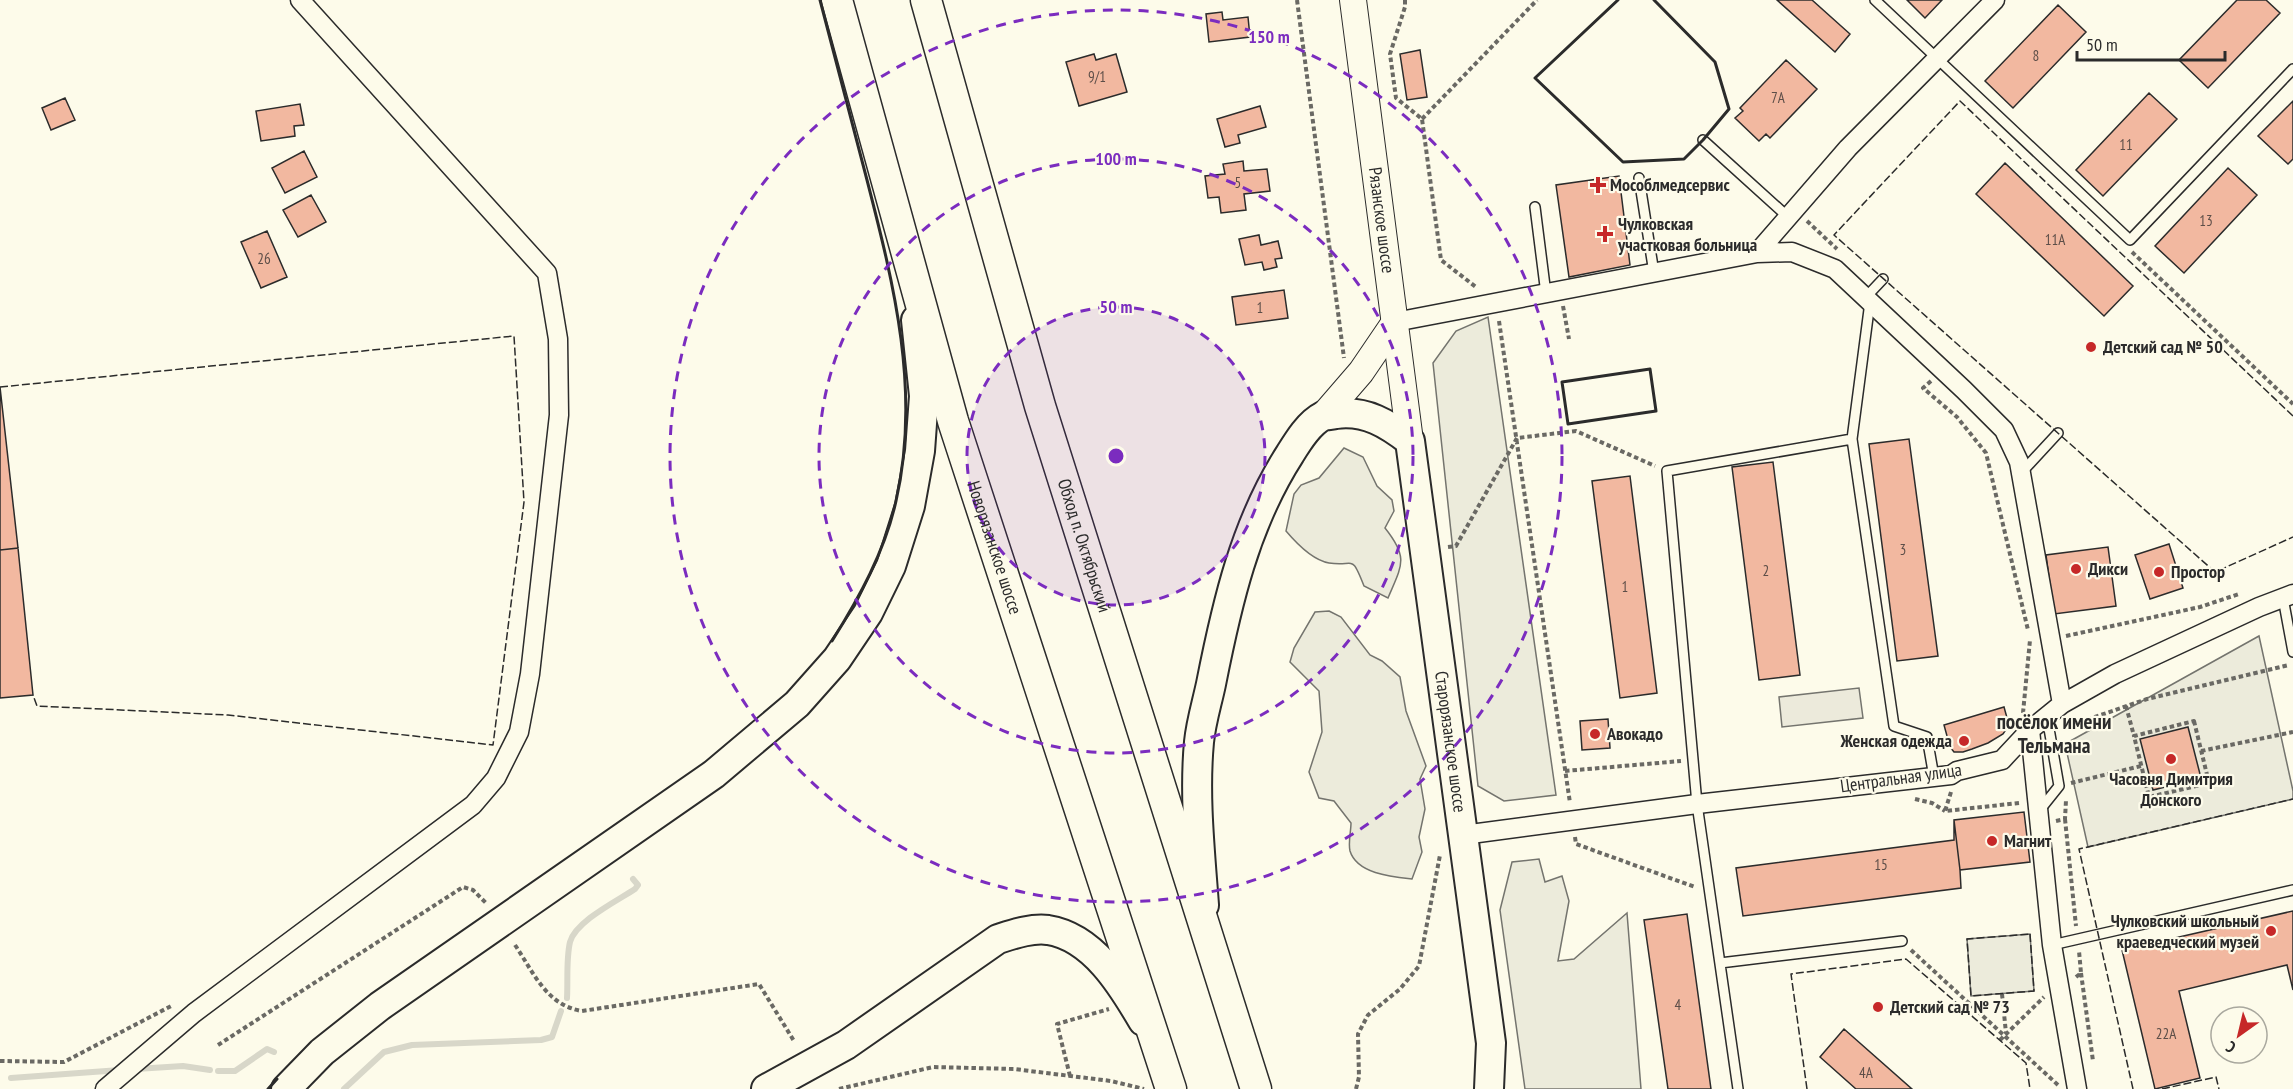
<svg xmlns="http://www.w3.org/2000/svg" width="2293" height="1089" font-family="'PT Sans Narrow',sans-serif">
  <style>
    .green { fill: #ecebdb; stroke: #74746e; stroke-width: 1.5 }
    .parking { fill: #eceadb; stroke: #74746e; stroke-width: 1.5 }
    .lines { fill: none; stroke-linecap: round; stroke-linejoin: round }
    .stream { stroke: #d8d7c9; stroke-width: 6 }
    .building { fill: #f2b8a0; stroke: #2b2b2b; stroke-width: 1.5 }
    .service-casing { stroke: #2b2b2b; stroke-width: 12 }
    .minor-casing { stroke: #2b2b2b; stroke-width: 21 }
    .secondary-casing { stroke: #2b2b2b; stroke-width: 28 }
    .primary-casing { stroke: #2b2b2b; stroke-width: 32 }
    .trunk-casing { stroke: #2b2b2b; stroke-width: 33 }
    .path { stroke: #6a6964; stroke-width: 4; stroke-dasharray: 4.5 3; stroke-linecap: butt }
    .service { stroke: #fdfbea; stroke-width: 9 }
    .minor { stroke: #fdfbea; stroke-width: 18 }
    .secondary { stroke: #fdfbea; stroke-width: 26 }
    .primary { stroke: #fdfbea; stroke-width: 28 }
    .trunk { stroke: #fdfbea; stroke-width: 30 }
    .fence { stroke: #2b2b2b; stroke-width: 1.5; stroke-dasharray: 8 3; stroke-linecap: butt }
    .wall { stroke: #2b2b2b; stroke-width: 3 }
    .ring { fill: none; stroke: #7b2cbf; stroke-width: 3; stroke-dasharray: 10 8 }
    .poi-dot { fill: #c62828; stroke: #fdfbea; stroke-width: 2 }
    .labels { text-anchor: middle; stroke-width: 4.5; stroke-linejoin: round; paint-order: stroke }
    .number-label { font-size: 15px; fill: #5d4e48 }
    .poi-label { font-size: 18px; font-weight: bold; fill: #2b2b2b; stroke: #fdfbea; text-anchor: start }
    .street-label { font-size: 18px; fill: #2b2b2b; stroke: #fdfbea }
    .quarter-label { font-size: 21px; font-weight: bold; fill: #2b2b2b; stroke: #fdfbea }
    .centre { fill: #7b2cbf; stroke: #fdfbea; stroke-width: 3 }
    .ring-label { font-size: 18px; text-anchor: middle; font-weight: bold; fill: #7b2cbf; stroke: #fdfbea; stroke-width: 4.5; stroke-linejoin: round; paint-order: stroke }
  </style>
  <rect width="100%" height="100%" fill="#fdfbea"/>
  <path class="green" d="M1488,317L1556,795L1504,801L1478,786L1433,363L1456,331Z
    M1344,448L1363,457L1377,486L1392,500L1394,511L1385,528C1409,558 1402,565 1388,598L1364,586C1351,553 1355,567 1329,563C1312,560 1297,544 1286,531L1294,494L1301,485L1319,478Z
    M1329,611L1341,617L1370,655L1382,661L1400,677L1406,711L1426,766L1420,779L1425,809L1419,837L1422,852L1412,879C1393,877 1357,874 1350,851C1348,843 1351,831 1351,823L1334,801L1319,798L1309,772L1322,732L1319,691L1290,662L1294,648L1315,612Z
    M2259,636L2293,791V799L2088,847L2065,744Z
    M1539,859L1545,882L1562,876L1569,901L1558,961L1574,959L1627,913L1641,1089H1525L1500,910L1512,862Z
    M2030,934L2034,991L1971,996L1967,939Z"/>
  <path class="parking" d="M1859,688L1863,718L1782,727L1779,697Z"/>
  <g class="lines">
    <path class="stream" d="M567,998C568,981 566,959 570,942C576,921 617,901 635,889L638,885L633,879
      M136,1069L183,1066L210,1070
      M218,1071H235L267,1049L274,1052
      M11,1078L120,1070
      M344,1089L384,1052L412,1045L541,1040L552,1037L561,1011"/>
  </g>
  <path class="building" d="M1777,0H1812L1850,34L1835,52Z
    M1907,0H1942L1925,18Z
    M2237,0H2266L2280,13L2208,88L2179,60Z
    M2058,5L2086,32L2013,108L1985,81Z
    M1222,12L1223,20L1248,17L1250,37L1209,42L1206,14Z
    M1420,50L1427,97L1407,100L1400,54Z
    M1094,54L1096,60L1116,54L1127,92L1079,106L1066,62Z
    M1786,60L1817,89L1770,138L1766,134L1759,141L1735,118L1743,111L1740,108Z
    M2149,93L2177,119L2103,196L2076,170Z
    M65,98L75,120L51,130L42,108Z
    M2293,101V159L2288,164L2258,136Z
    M300,104L304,125L294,126L295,136L261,141L256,111Z
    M1260,106L1266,127L1238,135L1240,143L1225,147L1217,119Z
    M304,151L317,177L285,193L272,168Z
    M1243,161L1244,171L1267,169L1270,191L1244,194L1246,210L1221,213L1219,197L1208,198L1205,176L1225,174L1223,164Z
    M2005,163L2133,286L2104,316L1976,194Z
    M2228,168L2257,195L2184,273L2155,246Z
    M1619,176L1630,265L1569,277L1556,185Z
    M311,195L326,222L298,237L283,210Z
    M267,231L287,277L261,288L241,242Z
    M1259,235L1261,245L1278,241L1282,258L1275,259L1277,267L1264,270L1262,262L1245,265L1239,239Z
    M1284,290L1288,318L1236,325L1232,297Z
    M0,387L18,548L0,550Z
    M1909,439L1938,656L1897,661L1869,444Z
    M1773,462L1800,675L1759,680L1732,467Z
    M1630,476L1657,693L1620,698L1592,481Z
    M2169,544L2183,588L2150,599L2135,555Z
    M2108,547L2116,606L2054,614L2046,555Z
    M18,548L33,695L0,698V550Z
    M2004,707L2009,725L2003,734L1988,743L1972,749L1963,752H1954L1950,747L1944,725Z
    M1608,719L1610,748L1582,750L1580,721Z
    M2188,727L2201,778L2153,790L2140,739Z
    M2024,812L2030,862L1960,870L1954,820Z
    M2024,812L2030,862L1960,870L1961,888L1743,916L1736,868L1954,840V820Z
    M2293,911V990L2287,965L2179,991L2200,1078L2155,1089L2122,950Z
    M1687,914L1711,1089H1668L1644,920Z
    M1844,1029L1912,1089H1856L1820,1057Z"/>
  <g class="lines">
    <g class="service-casing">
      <path id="service" d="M1875,0L2130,240L2293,69
        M1703,140L1788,217
        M1639,178L1654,273
        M1535,207L1546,294
        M1866,297L1883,279
        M1852,439L1894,726L1927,737L1934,777
        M2021,473L2058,433
        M2283,598L2293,652
        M2039,811L2059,786L2047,717
        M2052,945L2293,890
        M1720,963L1902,941
        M1738,1089L1697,804L1667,471L1852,439L1870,302"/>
    </g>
    <g class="minor-casing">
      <path id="minor" d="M1757,253L1848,148L1995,0
        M1395,322L1757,253L1792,252L1835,269L1964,390L2004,430L2019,462L2062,704
        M2030,730L2052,945L2077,1089
        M1463,835L1697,804L1951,775L1957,771L2002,760L2030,730L2062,704L2115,674L2259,607L2293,594
        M105,1089L194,1013L473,805L496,778L519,732L530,674L559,415L558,339L547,273L300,0"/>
    </g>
    <g class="secondary-casing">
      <g id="secondary">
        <path id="s1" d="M1353,0L1410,441"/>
        <path d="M1323,416L1361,372L1395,322"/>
      </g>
    </g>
    <g class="primary-casing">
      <g id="primary">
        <path id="s2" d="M1204,905C1200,851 1194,795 1199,742C1201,722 1207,703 1211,684C1227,603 1245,524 1290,454C1298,441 1309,423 1323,416C1326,415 1332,415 1336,414C1366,410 1388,424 1410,441L1491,1043L1489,1089"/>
        <path d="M286,1089L322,1052L380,1006L714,774L797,704L837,659L868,613L891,566L910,506L920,451L924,396L916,320"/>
        <path d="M766,1089L846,1045L998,939C1014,934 1031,928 1048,930C1093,937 1122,985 1143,1021"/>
      </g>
    </g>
    <g class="trunk-casing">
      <g id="trunk">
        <path id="s3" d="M837,0L953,421L1171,1089"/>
        <path id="s4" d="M926,0L1040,406L1256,1089"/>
      </g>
    </g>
    <path class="path" d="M1297,0L1344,358
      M1405,0V7L1390,54L1396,98L1422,119L1441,260L1476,287
      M1422,119L1537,0
      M1807,221L1837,249
      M2132,252L2293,404
      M1563,306L1569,339
      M1499,321L1570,803
      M1931,381L1923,388L1957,417L1986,453L2028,630
      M1448,547L1456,546L1517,438L1576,431L1655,466
      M2066,636L2200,607L2239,594
      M2126,706L2134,736
      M2023,713L2030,640
      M2194,721L2209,783L2149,797L2134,736Z
      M2066,727L2147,699L2289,665
      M2201,751L2293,732
      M1565,771L1681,761
      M2071,783L2141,766
      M1951,792L1945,811L2019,803
      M1915,799L1932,803L1945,811
      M2065,819L2076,926
      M2056,821L2065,819L2066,800
      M1575,837L1576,844L1695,887
      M515,945C534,973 546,1005 582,1011L759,984L794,1041
      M1911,950L2058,1085
      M2081,973L2093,1061
      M2076,977L2081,973L2079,951
      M2002,994L2006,1033
      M2000,1040L2044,997
      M218,1045L463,887L473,890L487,904
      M0,1061L64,1062L173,1005
      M1070,1076L1057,1024L1109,1009
      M839,1089L933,1067L1014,1069L1111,1081L1144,1089
      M1356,1089L1359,1077L1358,1034L1368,1015L1400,989L1419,966L1440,855"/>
    <use href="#service" class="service"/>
    <use href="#minor" class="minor"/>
    <use href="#secondary" class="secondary"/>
    <use href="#primary" class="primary"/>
    <use href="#trunk" class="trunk"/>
    <path class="fence" d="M0,387L514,336L524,502L493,745L228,715L37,706L33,695
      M2293,416L1960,101L1834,235L2215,572L2293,537
      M2030,934L2034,991L1971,996L1967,939Z
      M1807,1089L1791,974L1906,959L2026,1063L2030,1089
      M2133,1089L2079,849L2293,799
      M2162,1089L2216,1077L2219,1089"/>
    <path class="wall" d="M820,0C836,60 851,120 867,180C894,285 921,392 896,501C885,551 859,598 832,641
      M1618,0L1535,78L1623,162L1684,159L1703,140L1729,109L1715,62L1654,0
      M1650,369L1656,411L1568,424L1562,382Z
      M268,1089L277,1079"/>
  </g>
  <circle cx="1116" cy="456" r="149" fill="#7b2cbf" fill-opacity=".12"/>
  <g class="ring">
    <circle cx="1116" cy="456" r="149"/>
    <circle cx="1116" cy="456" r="297"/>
    <circle cx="1116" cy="456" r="446"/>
  </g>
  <g class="poi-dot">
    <path d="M1595 176h6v6h6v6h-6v6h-6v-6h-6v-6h6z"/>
    <path d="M1602 225h6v6h6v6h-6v6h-6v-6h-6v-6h6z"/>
    <circle cx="2091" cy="347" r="6"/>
    <circle cx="2076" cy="569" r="6"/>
    <circle cx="2159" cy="572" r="6"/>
    <circle cx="1595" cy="734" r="6"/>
    <circle cx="1964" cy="741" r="6"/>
    <circle cx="2171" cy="759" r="6"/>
    <circle cx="1992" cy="841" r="6"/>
    <circle cx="2271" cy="931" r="6"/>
    <circle cx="1878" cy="1007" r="6"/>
  </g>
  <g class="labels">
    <g class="number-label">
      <text x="2036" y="61">8</text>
      <text x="1097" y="82">9/1</text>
      <text x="1778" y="103">7А</text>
      <text x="2126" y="150">11</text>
      <text x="1238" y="188">5</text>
      <text x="2206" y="226">13</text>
      <text x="2055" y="245">11А</text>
      <text x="264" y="264">26</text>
      <text x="1260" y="313">1</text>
      <text x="1903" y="555">3</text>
      <text x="1766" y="576">2</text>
      <text x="1625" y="592">1</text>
      <text x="1881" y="870">15</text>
      <text x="1678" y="1010">4</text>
      <text x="2166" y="1039">22А</text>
      <text x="1866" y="1078">4А</text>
    </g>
    <g class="poi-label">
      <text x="1610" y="191">Мособлмедсервис</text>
      <text x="1618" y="230">Чулковская<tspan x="1618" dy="21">участковая больница</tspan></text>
      <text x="2103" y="353">Детский сад № 50</text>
      <text x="2088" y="575">Дикси</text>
      <text x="2171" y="578">Простор</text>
      <text x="1607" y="740">Авокадо</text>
      <text x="1952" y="747" text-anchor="end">Женская одежда</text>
      <text x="2171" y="785" text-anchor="middle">Часовня Димитрия<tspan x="2171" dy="21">Донского</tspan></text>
      <text x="2004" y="847">Магнит</text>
      <text x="2259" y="927" text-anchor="end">Чулковский школьный<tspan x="2259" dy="21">краеведческий музей</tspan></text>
      <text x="1890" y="1013">Детский сад № 73</text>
    </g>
    <g class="street-label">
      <text dy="6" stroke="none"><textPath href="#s1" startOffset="222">Рязанское шоссе</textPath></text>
      <text dy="6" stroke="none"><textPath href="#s3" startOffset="570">Новорязанское шоссе</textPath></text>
      <text dy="6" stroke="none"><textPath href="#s4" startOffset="568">Обход п. Октябрьский</textPath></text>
      <text dy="6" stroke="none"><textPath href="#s2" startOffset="916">Старорязанское шоссе</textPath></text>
      <text transform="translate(1901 778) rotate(-8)" y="6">Центральная улица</text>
    </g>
    <g class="quarter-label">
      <text x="2054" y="729">посёлок имени<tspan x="2054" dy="24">Тельмана</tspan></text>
    </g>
  </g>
  <circle cx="1116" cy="456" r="9" class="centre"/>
  <g class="ring-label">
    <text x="1269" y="43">150 m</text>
    <text x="1116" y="165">100 m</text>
    <text x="1116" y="313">50 m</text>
  </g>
  <g transform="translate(2239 1035) rotate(214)"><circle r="28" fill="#fdfbea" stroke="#a9a89e" stroke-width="1.5"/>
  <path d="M0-4.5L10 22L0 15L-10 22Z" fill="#c62828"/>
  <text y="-9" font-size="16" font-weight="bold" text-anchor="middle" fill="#2b2b2b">С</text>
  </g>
  <path d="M2077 51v9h148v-9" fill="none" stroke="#2b2b2b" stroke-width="3"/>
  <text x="2086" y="51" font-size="18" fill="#2b2b2b" stroke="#fdfbea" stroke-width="4.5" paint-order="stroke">50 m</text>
</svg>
